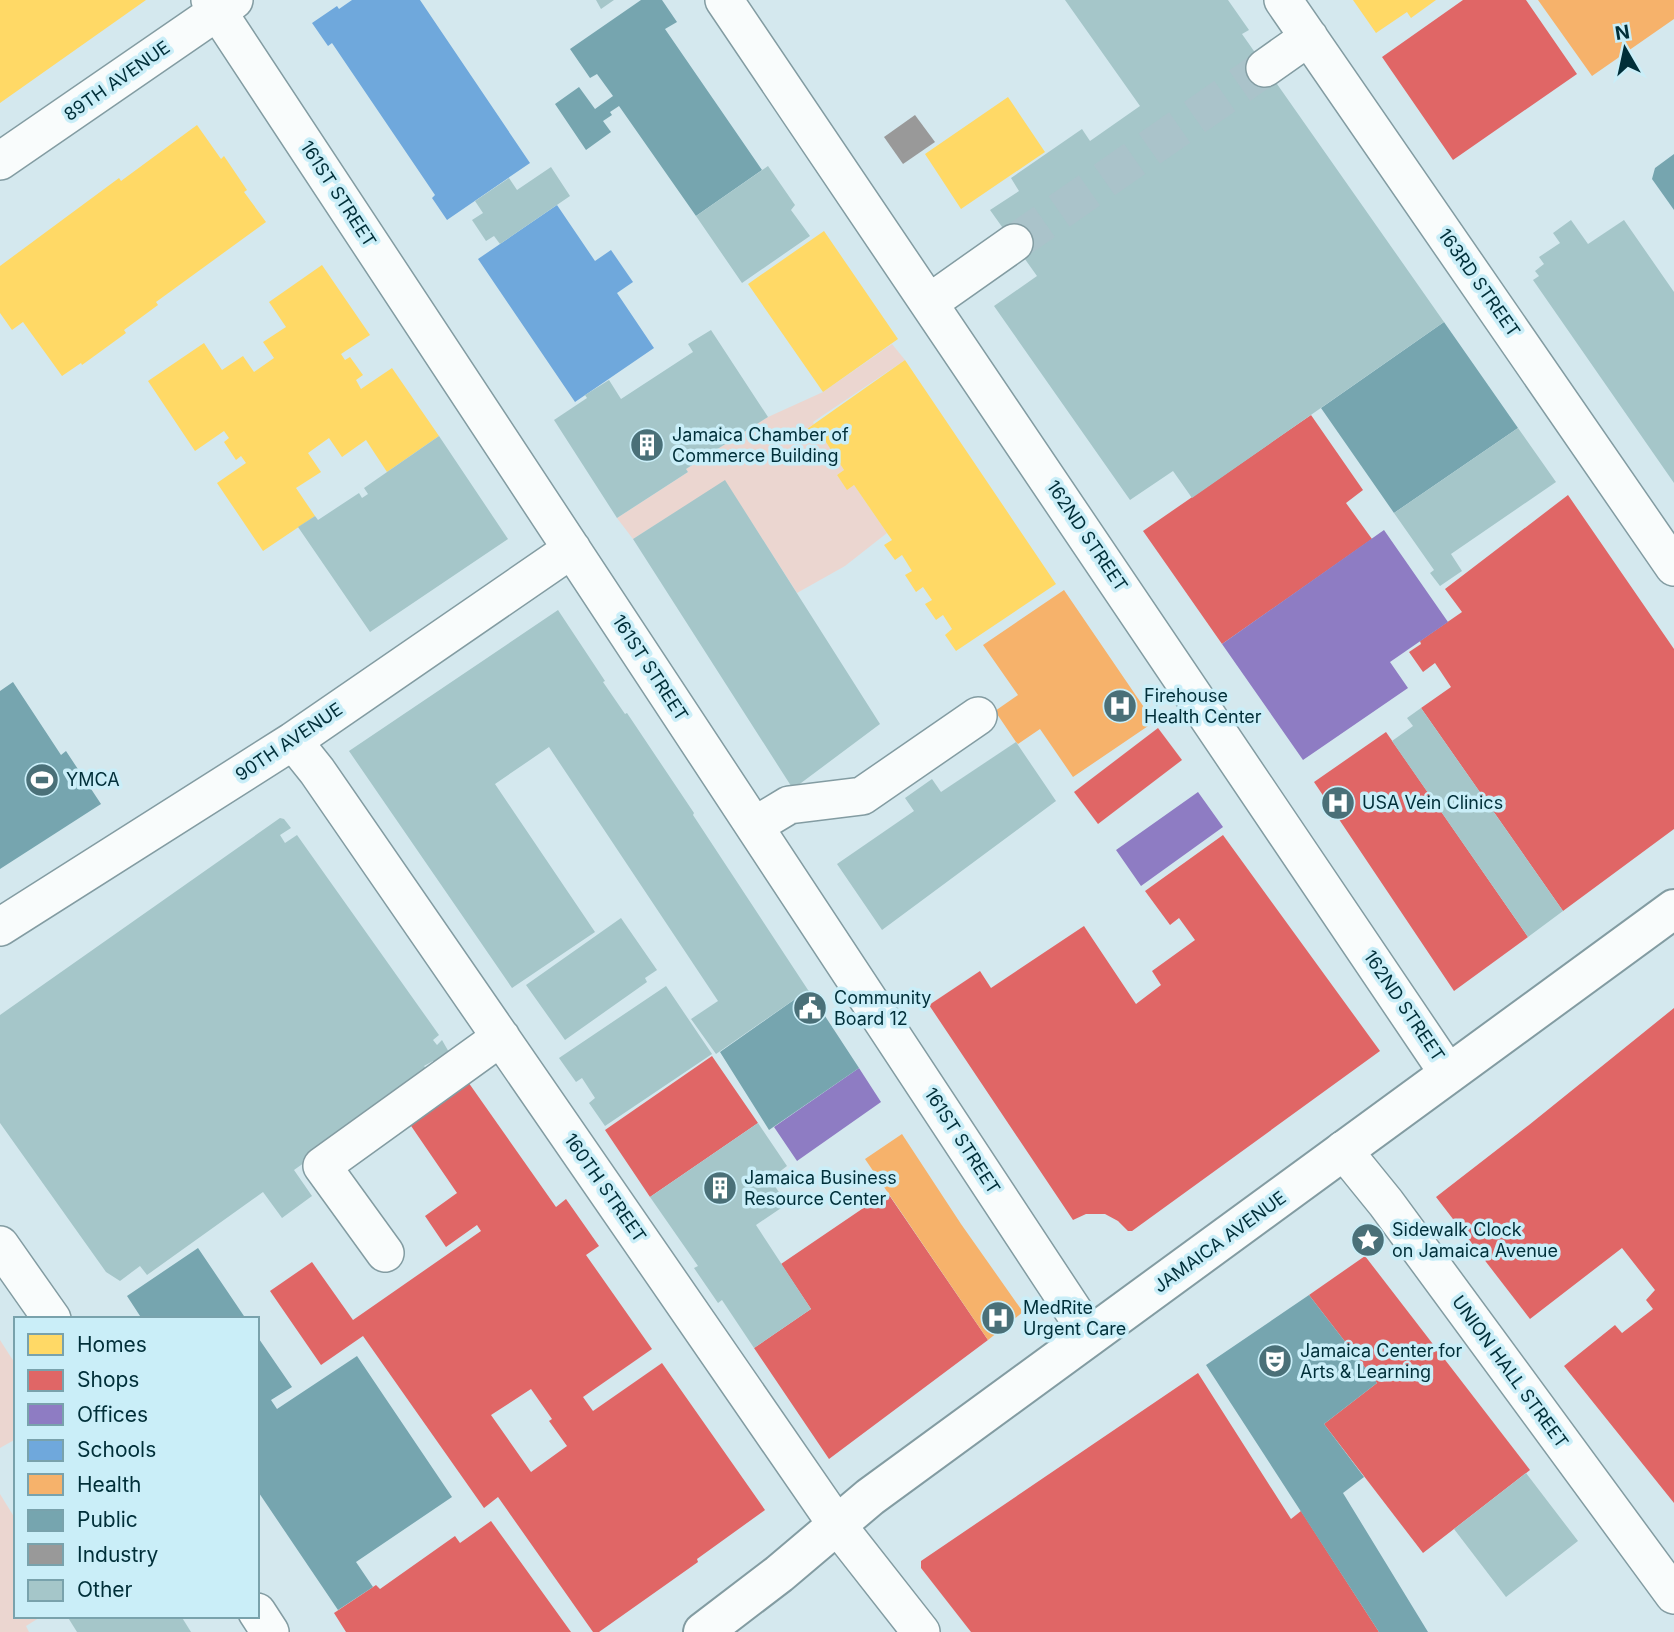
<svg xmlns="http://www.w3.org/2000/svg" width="1674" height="1632" font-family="Inter,sans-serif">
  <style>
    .green { fill: #ebd6d0 }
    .homes { fill: #ffd966 }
    .shops { fill: #e06666; fill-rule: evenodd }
    .offices { fill: #8e7cc3 }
    .schools { fill: #6fa8dc }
    .health { fill: #f6b26b }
    .public { fill: #76a5af }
    .industry { fill: #999 }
    .building { fill: #a5c6c9 }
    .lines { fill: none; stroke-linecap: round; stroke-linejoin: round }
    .minor-tunnel { stroke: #aac3ca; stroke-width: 37; stroke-dasharray: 37 18; stroke-linecap: butt }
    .minor-casing { stroke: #839ca2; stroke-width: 40 }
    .major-casing { stroke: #839ca2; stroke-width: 42 }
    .minor { stroke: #f9fcfc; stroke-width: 37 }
    .major { stroke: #f9fcfc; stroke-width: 38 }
    .labels { text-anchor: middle; stroke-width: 7; stroke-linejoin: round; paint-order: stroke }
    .street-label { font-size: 18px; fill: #002f39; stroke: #caeef8 }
    .poi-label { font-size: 18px; fill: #002f39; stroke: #caeef8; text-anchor: start }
  </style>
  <rect width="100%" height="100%" fill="#d4e8ee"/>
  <path class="green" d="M892,344L905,360L813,422L814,424L808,428L817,443L824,439L844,470L837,475L847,489L854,485L887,533L845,566L797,593L725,481L633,539L617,518L688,472L686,469L768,417L823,392Z
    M0,1340L16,1365V1439L0,1448Z
    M0,1494L16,1520V1616H42L26,1626L29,1632H0Z"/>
  <path class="homes" d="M0,0H146L0,103Z
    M1353,0H1436L1411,18L1407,12L1376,33Z
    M1008,97L1045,152L961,209L925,154Z
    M197,125L221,159L224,156L247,190L244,192L266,222L156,302L158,305L124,330L126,333L82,365L81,363L62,376L23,322L12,330L0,313V266L119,178L121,181Z
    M824,231L898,339L823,392L748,284Z
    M322,265L370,335L341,354L345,360L350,357L363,375L356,380L361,389L392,368L439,436L387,472L366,440L342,457L329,438L308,453L321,472L296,488L315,516L263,551L217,483L246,463L241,456L236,460L224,442L229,438L224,431L195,451L148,381L204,343L222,370L243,356L254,372L274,358L263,342L286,327L269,302Z
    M905,360L1056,584L956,651L945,635L952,629L943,615L936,620L925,604L932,600L923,587L916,592L905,575L912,571L902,555L895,560L884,545L892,540L887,533L854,485L847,490L837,475L844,470L824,439L817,444L807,429Z"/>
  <path class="shops" d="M1463,0H1526L1577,74L1453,160L1382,57Z
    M1311,415L1363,490L1346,503L1372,539L1222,644L1143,531Z
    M1568,495L1674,649V829L1563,911L1421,708L1451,687L1435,663L1423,672L1409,652L1421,644L1420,641L1462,612L1445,589Z
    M1158,728L1182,760L1098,824L1074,792Z
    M1386,732L1528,937L1454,991L1314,782Z
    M1223,835L1380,1051L1132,1231H1128L1118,1221L1105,1214H1086L1073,1220L929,1005L980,971L991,988L1084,926L1136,1004L1161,985L1152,971L1195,940L1179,918L1170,925L1145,891Z
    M1674,1008V1503L1564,1366L1615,1325L1622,1333L1653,1309L1646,1300L1655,1290L1622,1248L1530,1319L1436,1197L1529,1125Z
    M712,1056L758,1123L650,1197L605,1130Z
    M466,1079L556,1207L566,1199L599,1246L586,1255L652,1349L583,1397L593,1411L662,1363L765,1510L697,1559L698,1562L599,1632H593L498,1497L484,1508L363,1336L321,1365L270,1291L312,1262L353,1320L481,1231L477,1225L446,1247L425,1216L457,1193L407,1120ZM531,1389L552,1419L549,1421L567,1446L531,1472L491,1415Z
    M887,1192L988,1340L829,1459L754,1348L811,1309L781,1264Z
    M1365,1256L1530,1470L1423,1553L1324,1424L1377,1383L1309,1295Z
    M1198,1373L1291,1519L1301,1511L1379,1632H971L921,1568V1561Z
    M491,1521L571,1632H346L334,1613L376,1585L380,1589L455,1536L460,1543Z"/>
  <path class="offices" d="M1384,530L1448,622L1390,662L1408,688L1303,760L1222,644Z
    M1198,792L1223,827L1141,886L1116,850Z
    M859,1068L881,1102L797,1161L774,1127Z"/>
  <path class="schools" d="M352,0H420L530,163L447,220L432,198L435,195L332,43L328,46L312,23L337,6L339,9Z
    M557,205L595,261L611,250L633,282L617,293L654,348L575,402L478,259Z"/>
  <path class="health" d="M1538,0H1674V19L1592,76Z
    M1064,590L1154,722L1073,777L1040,729L1018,744L1016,742L995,711L1018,695L983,645Z
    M902,1134L961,1224L1023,1312L988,1340L865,1159Z"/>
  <path class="public" d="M641,0H662L677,22L665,29L762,170L696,216L619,106L610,112L612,115L603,121L611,132L586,150L555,104L579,87L595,109L613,96L597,74L590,78L570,49Z
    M1674,154V210L1652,179L1655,168Z
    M1444,322L1518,428L1394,513L1321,408Z
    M13,682L61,755L66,751L101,804L0,869V691Z
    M808,990L859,1068L769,1130L720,1052Z
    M198,1248L246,1319H142L127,1296Z
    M1309,1295L1377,1383L1324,1424L1364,1477L1343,1493L1428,1632H1379L1206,1365Z
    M257,1336L292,1387L271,1400L277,1409L357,1356L452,1497L356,1562L373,1587L338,1610L257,1490Z"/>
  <path class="industry" d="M915,115L935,142L903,164L884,137Z"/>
  <path class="building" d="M596,0H614L601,9Z
    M1065,0H1228L1249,30L1242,34L1444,322L1192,498L1173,471L1130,500L994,306L1037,276L990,210L1019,191L1011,178L1082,129L1090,141L1140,106Z
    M768,166L795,205L791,210L810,236L742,283L696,216Z
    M551,167L570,196L500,244L494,236L486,241L472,220L483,213L475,201L509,178L517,190Z
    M1571,220L1588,244L1624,220L1674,292V483L1533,280L1539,276L1535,271L1544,264L1539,257L1560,243L1553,233Z
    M711,330L768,417L686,469L688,472L617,518L554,420L587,398L585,395L609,380L621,399L693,352L688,344Z
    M1518,428L1556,482L1451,554L1462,571L1440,586L1430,573L1434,570L1394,513Z
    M439,436L508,539L370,632L298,527L315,516L318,520L359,493L362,498L368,494L364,488Z
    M725,480L880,724L793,789L633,539Z
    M558,610L605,681L603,682L625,714L627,713L694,813L693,815L808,990L716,1054L691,1019L718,1001L549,747L495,784L595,932L512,988L349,751Z
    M1421,708L1563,911L1528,937L1392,741L1413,726L1407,718Z
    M1016,742L1056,801L882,930L837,864L914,811L905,798L932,779L941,792Z
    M280,818L284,819L291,828L280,835L285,843L297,835L439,1035L433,1040L437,1045L442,1040L450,1054L437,1067L433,1061L424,1066L430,1073L294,1170L312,1196L282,1218L263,1192L147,1275L140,1266L120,1281L106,1272L0,1123V1015Z
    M621,918L657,970L645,978L647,982L565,1040L526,985Z
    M666,986L712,1054L605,1126L589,1103L595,1098L582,1078L576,1082L559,1058Z
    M758,1123L787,1166L770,1179L787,1204L756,1225L811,1309L754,1348L722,1300L718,1303L694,1268L698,1266L650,1197Z
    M1526,1473L1578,1541L1506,1597L1454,1529Z
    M67,1616H181L191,1632H77Z"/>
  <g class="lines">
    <path class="minor-tunnel" d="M1014,243L1265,68"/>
    <g class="minor-casing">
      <path id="minor" d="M210,0L1090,1336
        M724,0L1448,1073
        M1283,0L1674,567
        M1265,68L1309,37
        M0,161L234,0
        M929,303L1014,243
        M293,741L317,771L837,1525L921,1632
        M754,826L789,805L862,796L978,716
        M0,927L293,741L572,549
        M1343,1150L1386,1203L1674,1595
        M0,1245L52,1319
        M385,1253L322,1166L501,1037
        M257,1612L270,1632"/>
    </g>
    <g class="major-casing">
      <path id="major" d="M703,1632L779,1574L870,1497L1674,909"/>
    </g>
    <use href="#minor" class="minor"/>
    <use href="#major" class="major"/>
  </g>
  <defs>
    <g id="building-disc" transform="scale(1.75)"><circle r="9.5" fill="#4a7078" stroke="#caeef8"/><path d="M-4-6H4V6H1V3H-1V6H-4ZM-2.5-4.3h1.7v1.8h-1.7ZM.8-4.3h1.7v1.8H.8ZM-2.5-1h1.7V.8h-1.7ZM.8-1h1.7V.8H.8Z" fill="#fff"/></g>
    <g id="hospital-disc" transform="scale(1.75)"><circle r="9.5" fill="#4a7078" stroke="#caeef8"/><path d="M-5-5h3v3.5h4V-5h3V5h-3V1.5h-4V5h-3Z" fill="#fff"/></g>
    <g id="stadium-disc" transform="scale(1.75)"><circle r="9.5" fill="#4a7078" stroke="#caeef8"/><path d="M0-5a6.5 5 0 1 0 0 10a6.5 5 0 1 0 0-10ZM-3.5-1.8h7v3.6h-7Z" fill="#fff"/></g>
    <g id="civic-disc" transform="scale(1.75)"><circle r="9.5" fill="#4a7078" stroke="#caeef8"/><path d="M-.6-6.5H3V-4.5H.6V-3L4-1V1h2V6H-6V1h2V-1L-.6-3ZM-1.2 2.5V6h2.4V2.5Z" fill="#fff"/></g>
    <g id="sight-disc" transform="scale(1.75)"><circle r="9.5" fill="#4a7078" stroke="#caeef8"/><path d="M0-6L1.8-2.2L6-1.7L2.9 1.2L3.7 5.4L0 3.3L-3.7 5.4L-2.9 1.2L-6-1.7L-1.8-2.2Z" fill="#fff"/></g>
    <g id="theatre-disc" transform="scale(1.75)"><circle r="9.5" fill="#4a7078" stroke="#caeef8"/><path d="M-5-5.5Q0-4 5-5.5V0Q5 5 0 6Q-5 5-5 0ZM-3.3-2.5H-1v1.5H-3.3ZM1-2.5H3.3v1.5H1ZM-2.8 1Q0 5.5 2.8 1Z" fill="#fff"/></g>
  </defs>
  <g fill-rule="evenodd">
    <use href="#building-disc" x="647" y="445"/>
    <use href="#hospital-disc" x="1120" y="706"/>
    <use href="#stadium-disc" x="42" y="780"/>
    <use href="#hospital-disc" x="1338" y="803"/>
    <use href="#civic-disc" x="810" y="1008"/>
    <use href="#building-disc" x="720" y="1188"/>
    <use href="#sight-disc" x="1368" y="1240"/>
    <use href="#hospital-disc" x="998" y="1318"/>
    <use href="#theatre-disc" x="1275" y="1361"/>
  </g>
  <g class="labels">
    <g class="street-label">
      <text transform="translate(117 81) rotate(-35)" y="6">89TH AVENUE</text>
      <text transform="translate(338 194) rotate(57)" y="6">161ST STREET</text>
      <text transform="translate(1479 283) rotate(55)" y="6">163RD STREET</text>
      <text transform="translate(1087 536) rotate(56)" y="6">162ND STREET</text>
      <text transform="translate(650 668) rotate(57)" y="6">161ST STREET</text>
      <text transform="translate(289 742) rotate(-34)" y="6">90TH AVENUE</text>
      <text transform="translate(1404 1006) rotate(56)" y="6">162ND STREET</text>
      <text transform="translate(962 1141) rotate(57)" y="6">161ST STREET</text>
      <text transform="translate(605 1188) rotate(55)" y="6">160TH STREET</text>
      <text transform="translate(1220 1242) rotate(-36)" y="6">JAMAICA AVENUE</text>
      <text transform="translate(1510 1372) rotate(54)" y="6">UNION HALL STREET</text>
    </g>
    <g class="poi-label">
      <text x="672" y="441">Jamaica Chamber of<tspan x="672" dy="21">Commerce Building</tspan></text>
      <text x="1144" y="702">Firehouse<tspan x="1144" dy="21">Health Center</tspan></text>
      <text x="66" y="786">YMCA</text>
      <text x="1362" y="809">USA Vein Clinics</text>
      <text x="834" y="1004">Community<tspan x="834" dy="21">Board 12</tspan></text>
      <text x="744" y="1184">Jamaica Business<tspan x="744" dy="21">Resource Center</tspan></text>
      <text x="1392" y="1236">Sidewalk Clock<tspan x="1392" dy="21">on Jamaica Avenue</tspan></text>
      <text x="1023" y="1314">MedRite<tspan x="1023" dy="21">Urgent Care</tspan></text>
      <text x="1300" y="1357">Jamaica Center for<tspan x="1300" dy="21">Arts &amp; Learning</tspan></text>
    </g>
  </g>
  <rect x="14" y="1317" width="245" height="301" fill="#caeef8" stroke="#79a2ac" stroke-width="2"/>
  <rect x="28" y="1334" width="35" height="21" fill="#ffd966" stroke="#79a2ac" stroke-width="2"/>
  <text x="77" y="1352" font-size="21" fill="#002f39">Homes</text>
  <rect x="28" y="1370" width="35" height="21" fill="#e06666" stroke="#79a2ac" stroke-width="2"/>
  <text x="77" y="1387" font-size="21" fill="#002f39">Shops</text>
  <rect x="28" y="1404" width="35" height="21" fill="#8e7cc3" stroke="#79a2ac" stroke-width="2"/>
  <text x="77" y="1422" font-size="21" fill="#002f39">Offices</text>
  <rect x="28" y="1440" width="35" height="21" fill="#6fa8dc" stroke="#79a2ac" stroke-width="2"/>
  <text x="77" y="1457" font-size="21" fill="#002f39">Schools</text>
  <rect x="28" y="1474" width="35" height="21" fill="#f6b26b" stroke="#79a2ac" stroke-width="2"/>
  <text x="77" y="1492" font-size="21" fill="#002f39">Health</text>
  <rect x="28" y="1510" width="35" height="21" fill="#76a5af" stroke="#79a2ac" stroke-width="2"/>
  <text x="77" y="1527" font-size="21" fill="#002f39">Public</text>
  <rect x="28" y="1544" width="35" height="21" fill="#999999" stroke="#79a2ac" stroke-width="2"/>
  <text x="77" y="1562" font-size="21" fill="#002f39">Industry</text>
  <rect x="28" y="1580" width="35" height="21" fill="#a5c6c9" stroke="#79a2ac" stroke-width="2"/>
  <text x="77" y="1597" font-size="21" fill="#002f39">Other</text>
  <g transform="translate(1625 49) rotate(351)" stroke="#caeef8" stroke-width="5" paint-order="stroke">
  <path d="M0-5L12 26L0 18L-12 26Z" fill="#002f39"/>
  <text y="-10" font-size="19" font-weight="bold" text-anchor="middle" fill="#002f39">N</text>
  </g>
</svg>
